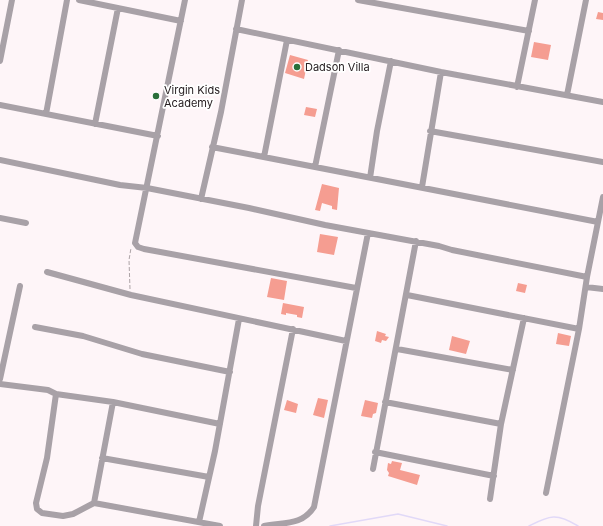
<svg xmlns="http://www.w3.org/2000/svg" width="603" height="526" font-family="Inter,sans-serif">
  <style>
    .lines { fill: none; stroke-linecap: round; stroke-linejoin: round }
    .stream { stroke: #e1d9f8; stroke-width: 1.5 }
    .building { fill: #f59d91 }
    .path { stroke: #ada4a7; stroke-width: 1; stroke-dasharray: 4 2; stroke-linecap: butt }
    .street { stroke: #a8a1a7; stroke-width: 6 }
    .poi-dot { fill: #296f3a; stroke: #fff; stroke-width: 1.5 }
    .labels { text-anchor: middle; stroke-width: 3.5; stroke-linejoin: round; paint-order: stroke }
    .poi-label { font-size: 11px; fill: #282023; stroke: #fff; text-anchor: start }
  </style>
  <rect width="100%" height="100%" fill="#fef5f8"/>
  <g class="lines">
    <path class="stream" d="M330,526L398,514L447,526
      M529,526C550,515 557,513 578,526"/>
  </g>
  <path class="building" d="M598,12L603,13V20L596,19Z
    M534,42L551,45L548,60L531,57Z
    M290,55L308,60L304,79L285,73Z
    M306,107L317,109L315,117L304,115Z
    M322,184L339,188L337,210L332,209V206L322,203L320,211L315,210Z
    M320,234L338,237L334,255L317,252Z
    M271,278L287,281L284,300L267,297Z
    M518,283L527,285L525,293L516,291Z
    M283,303L304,307L302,318L297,317V315L286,313V315L281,314Z
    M377,331L386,334L385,336L389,337L386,341L382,340L381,343L375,341Z
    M558,333L571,336L569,346L556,344Z
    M452,336L470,341L466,354L449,350Z
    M318,398L328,400L324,418L313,415Z
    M287,400L298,404L296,413L284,410Z
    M365,400L378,403L376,413L373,414L372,418L361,416Z
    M392,461L402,463L400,470L420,475L417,485L388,476L389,473L387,470L388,463L391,464Z"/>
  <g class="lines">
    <path class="path" d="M130,289L129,260L131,248"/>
    <path class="street" d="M79,0L181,21
      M185,0L135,243L138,247L144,249L356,288
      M358,0L529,31
      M236,29L441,72L603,102
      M0,61L12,0
      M517,87L535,0
      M567,95L586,0
      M0,105L158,136
      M46,114L67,0
      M95,124L118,8
      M430,131L603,162
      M212,147L598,222
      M264,157L287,40
      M0,160L120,185L147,188L249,208L325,225L439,246L452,250L587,277L579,329L546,493
      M315,167L339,50
      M370,178L377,131L391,61
      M422,187L441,72
      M201,199L221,112L242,0
      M0,218L26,223
      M47,272L131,295L346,341
      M587,277L603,197
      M586,287L603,289
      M407,295L579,329
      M35,327L83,336L142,354L230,372
      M397,349L513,370
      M0,379L20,286
      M0,384L48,390L56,394L113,402L220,424
      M56,394L47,458L36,503L37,509L42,513L63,516L73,514L94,503L220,526
      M385,402L501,424
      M375,452L494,476
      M102,458L209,477
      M373,469L416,241
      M490,499L501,424L524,318
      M94,503L113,402
      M199,522L215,451L239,319
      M256,526L258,506L293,329
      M264,526C283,522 302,526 314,507L368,233"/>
  </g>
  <g class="poi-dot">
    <circle cx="297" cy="67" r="4"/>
    <circle cx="156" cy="96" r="4"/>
  </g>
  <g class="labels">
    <g class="poi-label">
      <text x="305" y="71">Dadson Villa</text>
      <text x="164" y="94">Virgin Kids<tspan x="164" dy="13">Academy</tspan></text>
    </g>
  </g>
</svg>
